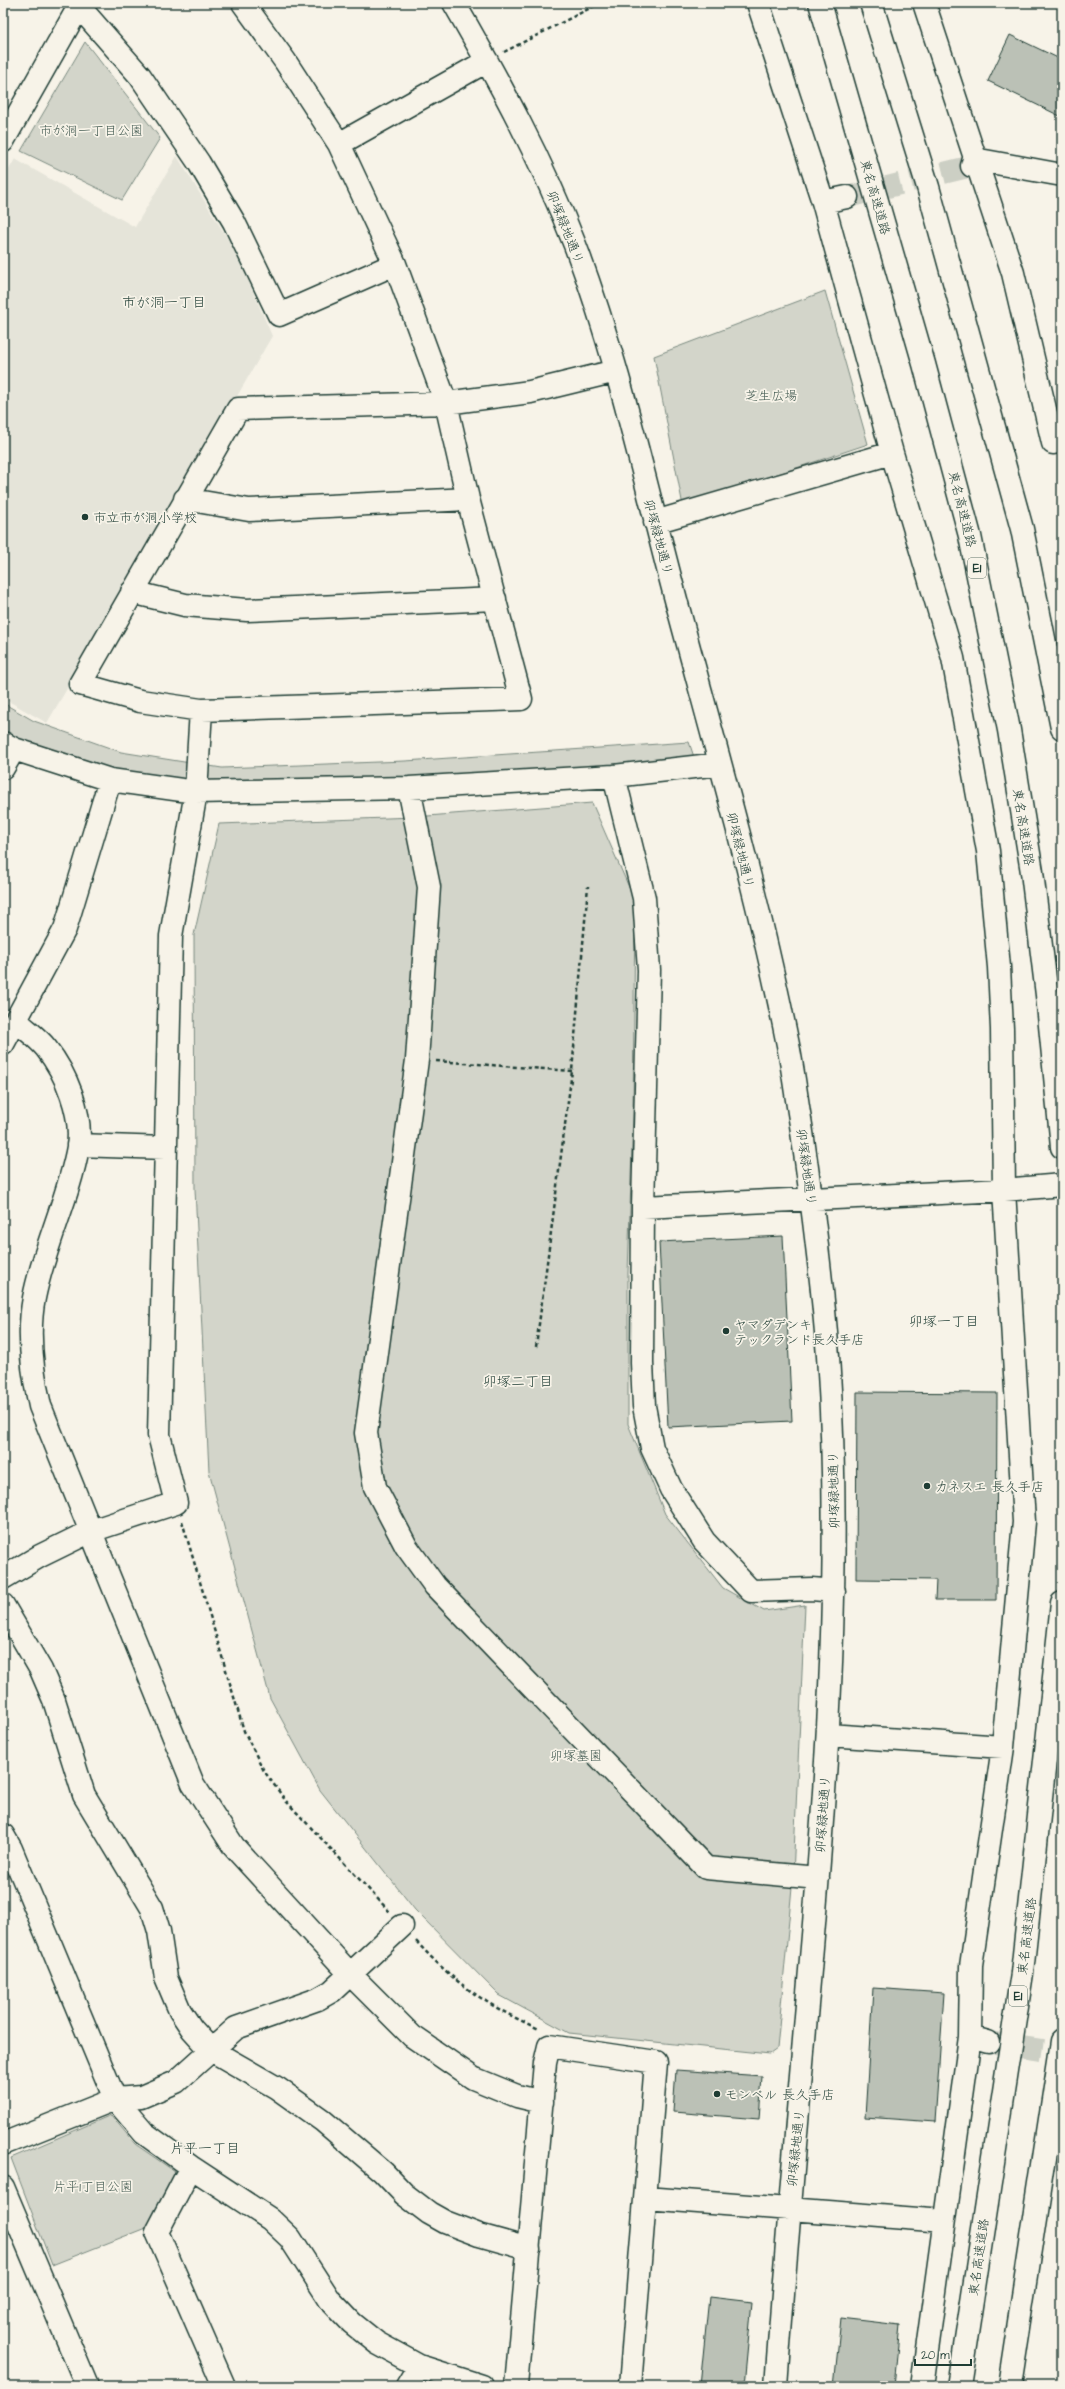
<svg xmlns="http://www.w3.org/2000/svg" width="1065" height="2389" font-family="'Architects Daughter','Klee One',sans-serif">
  <style>
    .built { fill: #e5e4d9 }
    .green { fill: #d3d5ca; stroke: #79897f }
    .building { fill: #bbc1b6; stroke: #1f3d34 }
    .lines { fill: none; stroke-linecap: round; stroke-linejoin: round }
    .minor-tunnel { stroke: #cccfc4; stroke-width: 22; stroke-dasharray: 22 11; stroke-linecap: butt }
    .minor-casing { stroke: #1f3d34; stroke-width: 25 }
    .highway-casing { stroke: #1f3d34; stroke-width: 25 }
    .path { stroke: #1f3d34; stroke-width: 2.5; stroke-dasharray: 4 3; stroke-linecap: butt }
    .minor { stroke: #f7f3e8; stroke-width: 22 }
    .highway { stroke: #f7f3e8; stroke-width: 22 }
    .poi-dot { fill: #1f3d34; stroke: #f7f3e8; stroke-width: 1.5 }
    .labels { text-anchor: middle; stroke-width: 3.5; stroke-linejoin: round; paint-order: stroke }
    .shield { fill: #f7f3e8; stroke: #60746a; stroke-width: 1 }
    .shield-label { font-size: 12px; font-weight: bold; fill: #1f3d34 }
    .park-label { font-size: 13px; fill: #435b52; stroke: #f7f3e8 }
    .street-label { font-size: 13px; fill: #1f3d34; stroke: #f7f3e8 }
    .poi-label { font-size: 13px; fill: #1f3d34; stroke: #f7f3e8; text-anchor: start }
    .neighbourhood-label { font-size: 14px; fill: #1f3d34; stroke: #f7f3e8 }
  </style>
  <rect width="100%" height="100%" fill="#f7f3e8"/>
  <filter id="ink" filterUnits="userSpaceOnUse"><feTurbulence type="fractalNoise" baseFrequency=".025" numOctaves="2"/><feDisplacementMap in="SourceGraphic" scale="8" xChannelSelector="R" yChannelSelector="G"/><feConvolveMatrix kernelMatrix="1 2 1 2 8 2 1 2 1" color-interpolation-filters="sRGB"/></filter>
  <g filter="url(#ink)">
    <path class="built" d="M177,156L237,254L272,336L47,723L3,698V180L15,159L135,227Z"/>
    <path class="green" d="M85,42L160,138L122,200L21,151Z
      M825,291L868,444L683,506L654,356Z
      M3,703L34,721L121,752L222,768L405,761L689,742L695,760L405,779L217,787L114,774L21,740L3,730Z
      M592,803L635,901L633,1112L628,1274V1424L665,1514L723,1588L764,1611L805,1605L793,1876L777,2049L770,2054L569,2033L499,1995L415,1910L320,1790L270,1698L209,1471L195,1189L194,935L219,824L415,817Z
      M111,2115L135,2144L177,2173L148,2227L52,2265L11,2158Z"/>
    <path class="building" d="M1010,35L1062,60V117L988,81Z
      M783,1236L792,1421L668,1427L659,1242Z
      M857,1392L997,1393L996,1600H935L936,1580L856,1579Z
      M873,1988L944,1993L935,2122L865,2117Z
      M676,2070L762,2076L759,2119L673,2112Z
      M709,2297L752,2302L744,2386H700Z
      M841,2318L900,2325L894,2386H834Z"/>
    <g class="lines">
      <path class="minor-tunnel" d="M847,197L972,166
        M988,2042L1062,2053"/>
      <g class="minor-casing">
        <path id="minor" d="M76,3L140,76L199,163L234,222L279,315L395,264
          M243,3L285,61L339,144L395,264L446,403L468,499L521,699L201,710L140,701L80,684L238,409L446,403L530,392L616,371
          M454,3C499,81 542,160 575,245C620,363 646,489 679,611C717,753 758,895 787,1040C793,1068 796,1096 801,1125C812,1201 822,1279 828,1356C842,1561 828,1766 810,1970C798,2109 786,2247 776,2386
          M758,3L823,202L847,197
          M924,3L1013,273L1053,443L1062,441
          M3,141L81,3
          M339,144L487,61
          M972,166L974,159L1062,175
          M823,202L892,453L953,658L988,851L999,967L1002,1029L1004,1190L1024,1522L1003,1747L971,1966L970,2037L922,2386
          M185,499L249,510L468,499
          M655,522L892,453
          M132,592L185,605L247,610L495,599
          M3,743L14,749L110,780L196,792L409,788L614,776L720,764
          M3,768L14,749
          M614,776L644,898L649,970L643,1207L642,1363L644,1406L652,1448L671,1489L704,1541L751,1591L812,1589L834,1591
          M409,788L429,887L417,1060L366,1433L375,1487L406,1546L435,1586L706,1868L818,1878
          M17,1021C26,1030 38,1038 46,1048C66,1073 83,1114 78,1147C69,1198 44,1246 34,1298C27,1334 32,1371 40,1406L193,1784L234,1847L351,1975L412,2036L473,2078L517,2096L542,2102
          M3,1044L65,929L110,780
          M78,1145L165,1148
          M643,1207L1004,1190L1062,1185
          M3,1578L40,1556L91,1531L176,1503L159,1435L171,936L196,792L201,710
          M3,1605L41,1670L54,1700L84,1795L152,1908L159,1931L166,1978L180,2011L192,2029L211,2050L277,2088L322,2120L383,2172L404,2194L429,2213L445,2222L479,2235L529,2249
          M828,1735L1003,1747
          M3,1835L11,1849L115,2099L3,2144
          M970,2037L988,2042
          M115,2099L144,2133L191,2167L270,2219L290,2238L330,2300L352,2323L377,2343L419,2366L482,2386
          M115,2099L141,2097L176,2082L236,2028L318,1999L332,1991L402,1926
          M191,2167L157,2232L224,2386
          M3,2187L87,2386
          M646,2198L944,2221
          M407,2386L419,2366
          M516,2386L545,2063L549,2046L656,2062L630,2386"/>
      </g>
      <g class="highway-casing">
        <path id="highway" d="M820,3L924,364L970,536L1009,730L1032,872L1047,995L1062,1147
          M871,3L928,187L1022,529L1062,728
          M959,2386L1022,1973L1062,1603
          M1009,2386L1062,2041"/>
      </g>
      <path class="path" d="M504,52L600,3
        M436,1061L572,1071
        M536,1347L572,1071L588,886
        M182,1521L244,1731L264,1771L286,1801L390,1912
        M416,1941C455,1984 486,2005 539,2029"/>
      <use href="#minor" class="minor"/>
      <use href="#highway" class="highway"/>
    </g>
  </g>
  <g class="poi-dot">
    <circle cx="85" cy="517" r="4"/>
    <circle cx="726" cy="1331" r="4"/>
    <circle cx="927" cy="1486" r="4"/>
    <circle cx="717" cy="2094" r="4"/>
  </g>
  <g class="labels">
    <g class="shield">
      <rect x="968" y="558" width="18" height="20" rx="3"/>
      <rect x="1009" y="1986" width="18" height="20" rx="3"/>
    </g>
    <g class="shield-label">
      <text x="977" y="572">E1</text>
      <text x="1018" y="2000">E1</text>
    </g>
    <g class="park-label">
      <text x="91" y="135">市が洞一丁目公園</text>
      <text x="771" y="400">芝生広場</text>
      <text x="576" y="1760">卯塚墓園</text>
      <text x="93" y="2191">片平1丁目公園</text>
    </g>
    <g class="street-label">
      <text transform="translate(876 197) rotate(74)" y="5">東名高速道路</text>
      <text transform="translate(566 227) rotate(68)" y="5">卯塚緑地通り</text>
      <text transform="translate(963 509) rotate(76)" y="5">東名高速道路</text>
      <text transform="translate(659 537) rotate(75)" y="5">卯塚緑地通り</text>
      <text transform="translate(1024 827) rotate(81)" y="5">東名高速道路</text>
      <text transform="translate(741 850) rotate(76)" y="5">卯塚緑地通り</text>
      <text transform="translate(807 1167) rotate(82)" y="5">卯塚緑地通り</text>
      <text transform="translate(833 1490) rotate(-91)" y="5">卯塚緑地通り</text>
      <text transform="translate(822 1814) rotate(-86)" y="5">卯塚緑地通り</text>
      <text transform="translate(1026 1936) rotate(-83)" y="5">東名高速道路</text>
      <text transform="translate(795 2148) rotate(-84)" y="5">卯塚緑地通り</text>
      <text transform="translate(978 2257) rotate(-82)" y="5">東名高速道路</text>
    </g>
    <g class="poi-label">
      <text x="93" y="522">市立市が洞小学校</text>
      <text x="734" y="1329">ヤマダデンキ<tspan x="734" dy="15">テックランド長久手店</tspan></text>
      <text x="935" y="1491">カネスエ 長久手店</text>
      <text x="725" y="2099">モンベル 長久手店</text>
    </g>
    <g class="neighbourhood-label">
      <text x="164" y="307">市が洞一丁目</text>
      <text x="944" y="1326">卯塚一丁目</text>
      <text x="518" y="1386">卯塚二丁目</text>
      <text x="205" y="2153">片平一丁目</text>
    </g>
  </g>
  <rect width="1065" height="2389" fill="none" stroke="#f7f3e8" stroke-width="16"/>
  <rect x="8" y="8" width="1049" height="2373" fill="none" stroke="#1f3d34" stroke-width="1.5" filter="url(#ink)"/>
  <path d="M915 2359v6h56v-6" fill="none" stroke="#1f3d34" stroke-width="2"/>
  <text x="921" y="2359" font-size="12" fill="#1f3d34" stroke="#f7f3e8" stroke-width="3" paint-order="stroke">20 m</text>
</svg>
